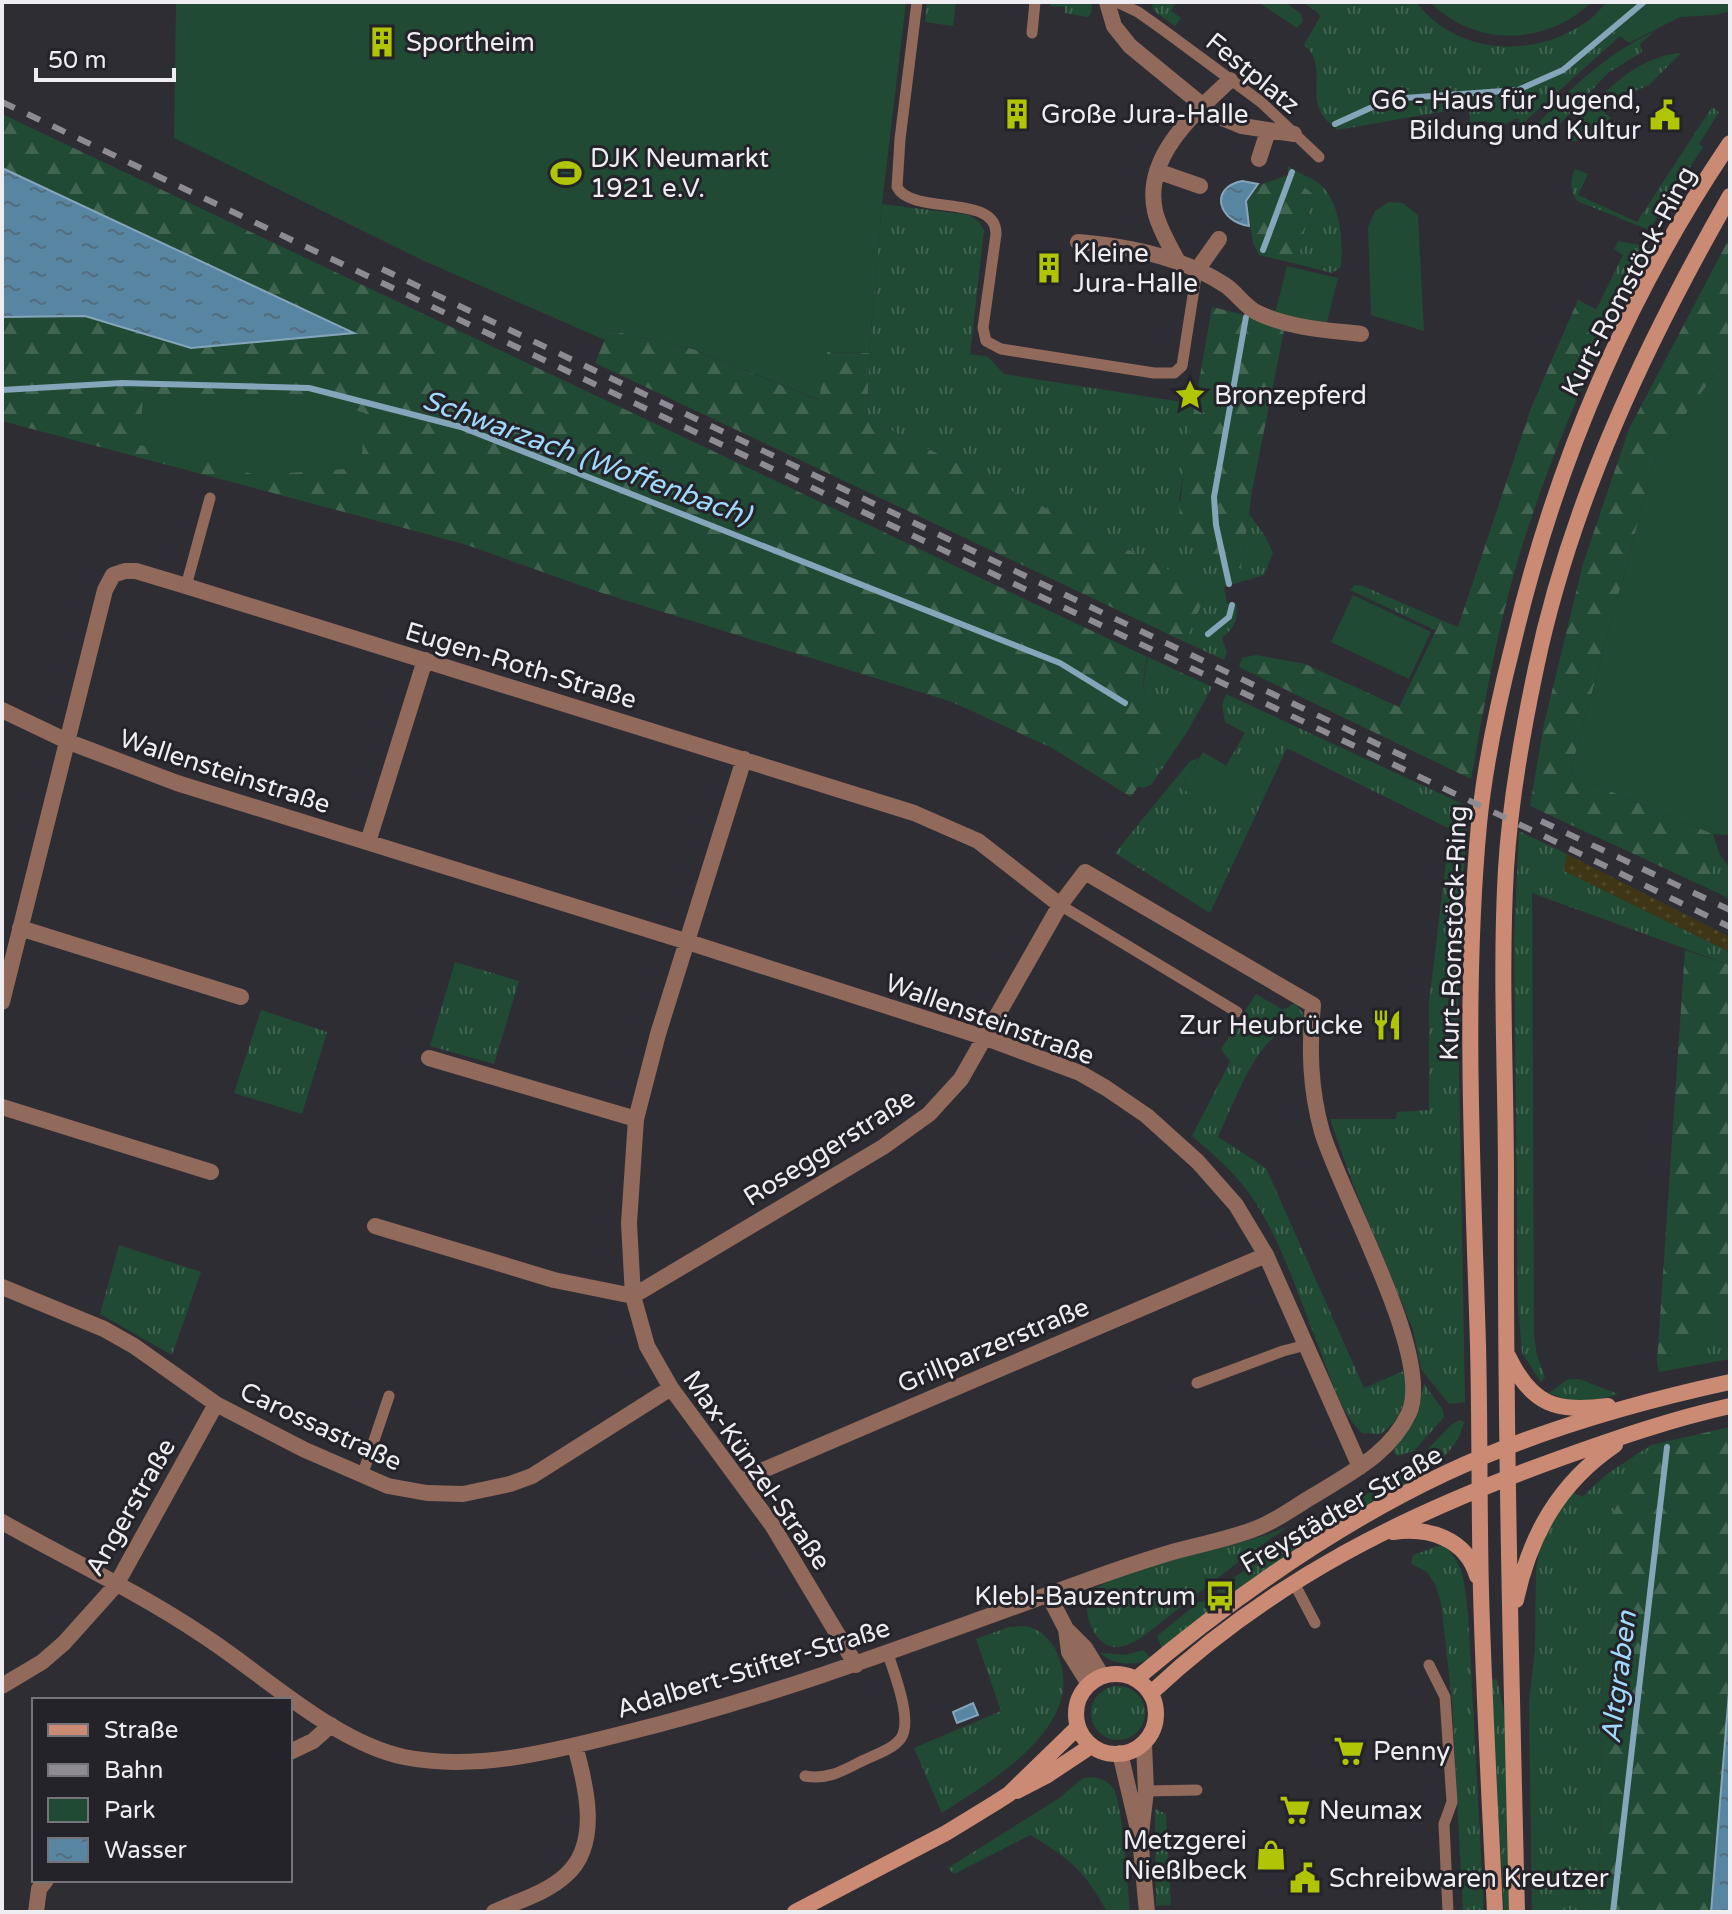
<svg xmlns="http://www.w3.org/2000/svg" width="1732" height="1914" font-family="'Varela Round',sans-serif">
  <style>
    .grass { fill: url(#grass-tufts) }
    .forest { fill: url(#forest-firs) }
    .sand { fill: url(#sand-dots) }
    .park { fill: #204a33 }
    .water { fill: url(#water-ripples); stroke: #85a5ba; stroke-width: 2 }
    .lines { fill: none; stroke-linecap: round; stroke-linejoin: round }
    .stream { stroke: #85a5ba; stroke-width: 6 }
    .lane { stroke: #926a5b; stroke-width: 11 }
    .street { stroke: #926a5b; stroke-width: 16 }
    .secondary { stroke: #cb8a74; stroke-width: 16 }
    .rail { stroke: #8e8c92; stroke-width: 6; stroke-dasharray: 14 14; stroke-linecap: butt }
    .labels { text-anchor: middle; stroke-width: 6; stroke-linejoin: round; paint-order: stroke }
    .poi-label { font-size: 26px; fill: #eeedf2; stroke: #25232a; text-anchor: start }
    .street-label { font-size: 26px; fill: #eeedf2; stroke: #25232a }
    .water-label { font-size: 28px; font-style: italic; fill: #a0d9fc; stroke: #25232a }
  </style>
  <defs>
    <pattern id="grass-tufts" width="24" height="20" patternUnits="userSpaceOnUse" patternTransform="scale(2)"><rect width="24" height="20" fill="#204a33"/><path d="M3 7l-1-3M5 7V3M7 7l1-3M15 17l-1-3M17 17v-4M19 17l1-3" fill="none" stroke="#416451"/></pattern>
    <pattern id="forest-firs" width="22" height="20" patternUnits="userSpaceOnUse" patternTransform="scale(2)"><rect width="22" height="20" fill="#204a33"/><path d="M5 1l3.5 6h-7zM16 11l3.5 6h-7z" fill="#416451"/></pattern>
    <pattern id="sand-dots" width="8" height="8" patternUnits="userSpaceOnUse" patternTransform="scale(2)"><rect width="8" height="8" fill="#3e3615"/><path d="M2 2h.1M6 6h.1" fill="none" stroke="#514a2c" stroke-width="1.8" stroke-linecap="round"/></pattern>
    <pattern id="water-ripples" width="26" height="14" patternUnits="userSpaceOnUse" patternTransform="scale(2)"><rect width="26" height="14" fill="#5886a2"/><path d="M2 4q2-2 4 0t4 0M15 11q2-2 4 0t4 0" fill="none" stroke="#516d7e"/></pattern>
  </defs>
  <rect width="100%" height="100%" fill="#2f2d34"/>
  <path class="grass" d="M927,2H956L953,26L925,22Z
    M1050,2H1092L1091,13L1088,17L1065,13V7L1050,6Z
    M1151,2H1176L1171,11L1181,18L1175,26L1154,11Z
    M1258,2H1285L1301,14L1303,21L1297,28Z
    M1303,2H1416C1460,59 1542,59 1594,16L1616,30L1658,2L1522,124L1517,118L1502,126L1486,121L1470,122L1469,107L1337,130C1331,124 1323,118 1320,111C1310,88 1326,62 1304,45L1320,17L1318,13Z
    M1655,31L1640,44L1642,52L1609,72L1555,129L1545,133L1539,131V123L1544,117C1576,83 1612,51 1655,31Z
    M1681,53L1649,85L1619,98L1604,112L1611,118C1602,133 1587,143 1570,141V133L1574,126C1603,93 1634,57 1681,53Z
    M1712,107L1719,112L1699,144L1703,147L1649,230L1577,201C1570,191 1570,180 1575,169L1588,174L1578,195L1637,222Z
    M1288,166C1298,174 1313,177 1322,186C1341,206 1343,241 1341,267L1332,273L1297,264L1313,194L1288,175Z
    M882,204L969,215L979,222L984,230L970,354L988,357L1004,374L1182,402L1185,386L1198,387L1179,500L1241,568L1249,514L1265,536L1273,553L1264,575L1224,587L1227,604L1236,603C1238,620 1235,627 1222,638L1227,653L1224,660L1185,642L1208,590L867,418L869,353Z
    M1618,241L1651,247L1613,318L1596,310L1623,255L1614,249Z
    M1355,585L1363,586L1441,620L1435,630L1350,590Z
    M1148,657L1212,687L1187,732L1151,785L1143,788L1138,786L1177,728C1143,705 1139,698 1148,657Z
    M1226,694L1469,807L1457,958L1465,1402L1449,1404L1421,1369L1413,1330L1354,1187L1330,1119H1396L1397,1112L1429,1110V1002L1450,829L1287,748L1210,913L1115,853L1190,761L1199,758L1181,788L1259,785L1226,766L1245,733L1225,722L1222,705Z
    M1519,831L1567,854L1564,871L1730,952V965L1532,893L1534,1335L1537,1355L1545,1377L1541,1382L1522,1353L1518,1305L1514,938Z
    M1720,855L1730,868V899L1703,886Z
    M455,962L519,981L494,1064L430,1046Z
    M1256,994L1283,1010L1295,1003L1305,1016V1035C1296,1034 1288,1031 1280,1034C1254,1045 1230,1112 1218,1137L1266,1168L1364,1388L1406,1370C1408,1396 1403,1420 1380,1434L1362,1433C1339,1411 1330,1375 1318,1345C1298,1295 1281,1238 1249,1193C1233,1171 1212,1153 1192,1136L1230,1062L1221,1049Z
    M261,1010L327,1032L302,1114L234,1093Z
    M119,1245L201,1272L172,1355L100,1314Z
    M1730,1314V1359L1659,1372L1657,1362Z
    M1568,1379H1579L1618,1394C1593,1402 1573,1404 1549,1393Z
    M1424,1384L1443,1410L1444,1417L1414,1451L1397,1456L1393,1451L1417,1413Z
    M1460,1420L1464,1422C1460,1441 1448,1454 1433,1466L1428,1457V1449L1451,1425Z
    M1651,1445L1605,1527L1599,1912H1532L1529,1702L1535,1649L1536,1568L1541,1545L1552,1521L1572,1492L1582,1497L1607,1474Z
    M1418,1462L1425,1471L1422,1475L1369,1506L1227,1597L1220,1598L1217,1594L1218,1588L1233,1578Z
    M1287,1527L1237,1563L1141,1638C1133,1642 1125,1647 1116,1647C1096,1646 1085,1619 1087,1602L1096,1592L1095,1588C1155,1557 1225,1552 1287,1527Z
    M1438,1546H1444C1465,1562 1465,1590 1468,1614L1484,1912H1463L1452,1701L1441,1603L1436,1586L1427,1572L1411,1564L1413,1555Z
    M1205,1601L1208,1612L1162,1648L1157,1636L1199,1602Z
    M1025,1626C1042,1629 1054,1643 1059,1658C1085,1728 989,1782 942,1813L914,1748L1001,1711L976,1639L1009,1627Z
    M1143,1650L1151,1658C1135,1667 1114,1665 1100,1653L1126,1655Z
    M1497,1679L1507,1726L1512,1912H1504L1491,1680Z
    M1091 1713a27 27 0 1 1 54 0a27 27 0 1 1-54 0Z
    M1091,1777C1100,1778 1108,1781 1113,1788C1123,1804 1128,1889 1130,1912H1107C1085,1871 1069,1858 1030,1835L954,1874L948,1868L1058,1799L1083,1778Z
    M1155,1809L1166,1814L1171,1905L1156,1906Z"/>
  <path class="forest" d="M2,114L1147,657C1139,698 1143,705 1177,728L1131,797L1052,748L952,702L599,592L464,544L2,421V317L85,316L191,348L352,333L2,168Z
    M1288,175L1313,194L1297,264L1259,255L1253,243L1247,202L1260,185Z
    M1730,237V353L1656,456L1570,774L1713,834L1720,855L1703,886L1530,806L1544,724L1583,564L1629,429Z
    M1578,300L1613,318C1576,398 1542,479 1517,563C1496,634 1484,707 1471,779L1239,667L1242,658L1256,655L1305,664L1399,707L1441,620L1458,627L1531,408Z
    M1212,307L1285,325L1252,491L1241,569L1207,553L1192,542L1183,531L1179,517L1184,467Z
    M609,330L693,349L818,400L827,352L869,353L867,418L1208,590L1185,642L595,363Z
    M1685,950L1730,965V1314L1657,1362Z
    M1730,1427V1680L1711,1912H1599L1605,1527L1651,1445Z"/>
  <path class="sand" d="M1567,854L1730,937V952L1564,871Z"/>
  <path class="park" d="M176,2H906L882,204L869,353L827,352L819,400L693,349L609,330L605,340L424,261L174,138Z
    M1430,2H1592C1545,46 1476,48 1430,2Z
    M1607,2H1730V11L1716,15L1680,17L1629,43L1594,16Z
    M1389,202L1403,203L1418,215L1424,331L1371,315L1368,227L1375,211Z
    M1287,266L1338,278L1326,326L1275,313Z
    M1730,353V835L1713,834L1570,774L1656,456Z
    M143,394L308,398L365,413L361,468L257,475L140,445Z
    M1353,595L1431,632L1409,679L1331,642Z
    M1203,752L1259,785L1237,822L1181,788Z"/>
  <path class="water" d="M2,168L354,333L191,348L85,316L2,317Z
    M1242,181L1258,184L1246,201L1249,226C1219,222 1208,188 1242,181Z
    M1730,1680V1912H1711Z
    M973,1703L978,1715L957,1723L953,1712Z"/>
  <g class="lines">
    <path class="stream" d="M1335,124L1390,99L1518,90L1563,70L1644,2
      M1263,250L1292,172
      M2,390L122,383L309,388L461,427L1060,663L1125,703
      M1229,584L1216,525L1214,497L1246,317
      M1208,634L1229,617L1232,605
      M1613,1912L1667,1447"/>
    <path class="lane" d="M917,2L900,139L897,187C912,216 997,193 996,234L983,328L986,341L1001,349L1020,352L1154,373H1174L1182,366L1197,270
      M1117,2L1138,12L1162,29L1261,102L1319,157
      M1032,33L1035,2
      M186,586L210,498
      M1060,905L1237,1012
      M1197,1383L1283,1351L1306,1345
      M362,1476L389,1396
      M1294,1583L1315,1623
      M1429,1665L1445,1697L1452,1802L1444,1824L1448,1912
      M805,1776C825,1780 841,1772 858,1763C871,1756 893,1750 901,1738C913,1720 894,1673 888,1654
      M1146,1791L1197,1790"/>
    <path class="street" d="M1107,2L1114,26L1130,46L1213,114L1242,126L1294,134
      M1259,159L1268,131
      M1157,171L1200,186
      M1078,242C1128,246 1182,257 1225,285C1237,293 1245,307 1258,313C1290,328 1327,330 1361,334
      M1178,262C1170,246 1159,229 1155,211C1143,156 1195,113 1230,80
      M1197,270L1219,239
      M2,710L69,742L177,783L688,942L986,1038L1080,1073L1106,1088L1147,1116L1198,1162L1236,1205L1266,1255L1360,1467
      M744,759L658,1034L636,1119L629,1223L633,1296L647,1346L671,1388L772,1525L856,1665
      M368,842L425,660
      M20,928L241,997
      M2,1002L105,590L113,575L125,571H136L186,586L914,813L978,841L1060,905
      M429,1058L636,1119
      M2,1107L211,1172
      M2,1287L104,1329L134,1346L216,1404L305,1450L388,1486L427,1493L463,1494L510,1484L532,1476L671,1388
      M740,1480L1266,1255
      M2,1522C68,1559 138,1592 201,1634C262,1673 333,1742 404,1757C478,1772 558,1750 629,1732C787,1693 938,1634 1091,1579C1119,1569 1148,1559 1176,1551C1205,1543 1235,1538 1262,1526C1280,1518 1296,1506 1313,1496C1350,1473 1390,1454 1409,1413C1434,1357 1341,1195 1322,1132C1310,1089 1309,1049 1313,1005L1085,872L1060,905L961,1079L929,1114L883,1147L633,1296L554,1280L375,1226
      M1049,1596L1066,1629L1069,1652L1089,1684
      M1066,1629L1085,1648L1102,1676
      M2,1686L42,1662L64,1643L116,1585L216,1404
      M290,1752L313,1741L331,1725
      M1120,1753L1140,1838L1147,1912
      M1141,1833L1146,1791L1144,1744
      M36,1912L39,1889L46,1880
      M494,1912C517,1901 547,1893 566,1875C601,1844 586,1785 575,1746"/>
    <path class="secondary" d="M1508,1356C1532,1406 1556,1412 1608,1406
      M1393,1532C1428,1527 1466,1538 1477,1576
      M1516,1600C1530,1535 1559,1483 1615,1445
      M1076 1714a40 40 0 1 1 80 0a40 40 0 1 1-80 0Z
      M1136,1679C1231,1599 1333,1526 1446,1473C1536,1431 1633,1403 1730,1382
      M1151,1693C1273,1579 1405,1514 1561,1458C1617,1438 1672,1419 1730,1406
      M1017,1791L1046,1776L1091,1746
      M795,1912L946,1833L995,1803L1009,1794L1078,1727
      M1495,1912C1490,1805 1484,1699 1481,1592C1479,1510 1480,1427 1478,1345C1473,1172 1463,996 1479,824C1485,763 1498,703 1513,644C1555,466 1627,295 1730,143
      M1517,1912C1511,1667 1505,1423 1506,1178C1506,1075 1500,972 1506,869C1510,802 1522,734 1536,668C1571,501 1646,343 1730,196"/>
    <path class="rail" d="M2,102L1550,839L1730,927
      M382,269L1407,758
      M1541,821L1730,910"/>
  </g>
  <defs>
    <g id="building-bare" transform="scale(2.4)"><path d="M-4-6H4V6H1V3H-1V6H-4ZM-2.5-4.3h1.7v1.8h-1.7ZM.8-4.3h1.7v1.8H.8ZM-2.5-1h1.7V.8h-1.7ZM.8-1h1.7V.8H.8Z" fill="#afc505" stroke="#25232a" stroke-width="2.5" paint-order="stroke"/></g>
    <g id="civic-bare" transform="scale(2.4)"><path d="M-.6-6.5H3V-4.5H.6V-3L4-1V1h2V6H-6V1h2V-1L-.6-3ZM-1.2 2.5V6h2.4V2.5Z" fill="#afc505" stroke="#25232a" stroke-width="2.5" paint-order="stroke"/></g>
    <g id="stadium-bare" transform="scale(2.4)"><path d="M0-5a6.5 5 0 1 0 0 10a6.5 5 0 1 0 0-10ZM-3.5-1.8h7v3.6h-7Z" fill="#afc505" stroke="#25232a" stroke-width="2.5" paint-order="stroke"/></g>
    <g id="sight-bare" transform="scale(2.4)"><path d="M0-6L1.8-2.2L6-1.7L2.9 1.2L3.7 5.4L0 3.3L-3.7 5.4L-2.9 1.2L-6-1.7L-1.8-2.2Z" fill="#afc505" stroke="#25232a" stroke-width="2.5" paint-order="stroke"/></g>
    <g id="restaurant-bare" transform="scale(2.4)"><path d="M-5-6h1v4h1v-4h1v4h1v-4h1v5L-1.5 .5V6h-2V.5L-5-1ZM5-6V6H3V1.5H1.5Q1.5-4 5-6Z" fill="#afc505" stroke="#25232a" stroke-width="2.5" paint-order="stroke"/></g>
    <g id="bus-bare" transform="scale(2.4)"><path d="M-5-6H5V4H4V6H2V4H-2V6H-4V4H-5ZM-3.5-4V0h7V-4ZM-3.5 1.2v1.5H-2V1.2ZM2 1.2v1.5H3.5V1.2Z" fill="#afc505" stroke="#25232a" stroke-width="2.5" paint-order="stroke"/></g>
    <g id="supermarket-bare" transform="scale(2.4)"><path d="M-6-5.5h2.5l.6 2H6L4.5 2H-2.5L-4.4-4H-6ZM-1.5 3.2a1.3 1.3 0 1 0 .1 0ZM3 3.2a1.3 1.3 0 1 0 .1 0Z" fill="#afc505" stroke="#25232a" stroke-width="2.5" paint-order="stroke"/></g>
    <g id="shop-bare" transform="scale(2.4)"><path d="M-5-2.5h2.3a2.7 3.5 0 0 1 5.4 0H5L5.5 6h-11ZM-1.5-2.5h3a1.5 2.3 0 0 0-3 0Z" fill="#afc505" stroke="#25232a" stroke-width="2.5" paint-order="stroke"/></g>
  </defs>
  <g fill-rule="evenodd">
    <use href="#building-bare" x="382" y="42"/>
    <use href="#building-bare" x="1017" y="114"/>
    <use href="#civic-bare" x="1665" y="115"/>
    <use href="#stadium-bare" x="566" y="173"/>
    <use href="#building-bare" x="1049" y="268"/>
    <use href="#sight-bare" x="1190" y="395"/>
    <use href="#restaurant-bare" x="1387" y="1025"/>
    <use href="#bus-bare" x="1220" y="1596"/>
    <use href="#supermarket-bare" x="1349" y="1751"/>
    <use href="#supermarket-bare" x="1295" y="1810"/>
    <use href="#shop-bare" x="1271" y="1855"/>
    <use href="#civic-bare" x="1305" y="1878"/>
  </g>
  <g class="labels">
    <g class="poi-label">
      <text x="406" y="51">Sportheim</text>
      <text x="1641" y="109" text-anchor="end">G6 - Haus für Jugend,<tspan x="1641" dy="30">Bildung und Kultur</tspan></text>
      <text x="1041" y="123">Große Jura-Halle</text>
      <text x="590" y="167">DJK Neumarkt<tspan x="590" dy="30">1921 e.V.</tspan></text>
      <text x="1073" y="262">Kleine<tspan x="1073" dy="30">Jura-Halle</tspan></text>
      <text x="1214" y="404">Bronzepferd</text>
      <text x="1363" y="1034" text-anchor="end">Zur Heubrücke</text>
      <text x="1196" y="1605" text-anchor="end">Klebl-Bauzentrum</text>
      <text x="1373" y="1760">Penny</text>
      <text x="1319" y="1819">Neumax</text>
      <text x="1247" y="1849" text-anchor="end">Metzgerei<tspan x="1247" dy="30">Nießlbeck</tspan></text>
      <text x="1329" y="1887">Schreibwaren Kreutzer</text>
    </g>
    <g class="street-label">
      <text transform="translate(1253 73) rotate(39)" y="9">Festplatz</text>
      <text transform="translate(1628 281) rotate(-62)" y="9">Kurt-Romstöck-Ring</text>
      <text transform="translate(521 665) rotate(17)" y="9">Eugen-Roth-Straße</text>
      <text transform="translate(225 771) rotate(18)" y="9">Wallensteinstraße</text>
      <text transform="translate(1453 933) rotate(-88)" y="9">Kurt-Romstöck-Ring</text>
      <text transform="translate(990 1019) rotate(20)" y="9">Wallensteinstraße</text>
      <text transform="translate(829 1147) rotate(-32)" y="9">Roseggerstraße</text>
      <text transform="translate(993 1345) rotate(-23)" y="9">Grillparzerstraße</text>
      <text transform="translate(321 1426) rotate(25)" y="9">Carossastraße</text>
      <text transform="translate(757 1470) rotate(55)" y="9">Max-Künzel-Straße</text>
      <text transform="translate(130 1507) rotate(-60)" y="9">Angerstraße</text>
      <text transform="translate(1341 1509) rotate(-30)" y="9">Freystädter Straße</text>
      <text transform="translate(753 1668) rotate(-17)" y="9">Adalbert-Stifter-Straße</text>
    </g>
    <g class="water-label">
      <text transform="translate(587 457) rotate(20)" y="10">Schwarzach (Woffenbach)</text>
      <text transform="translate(1618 1677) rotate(-83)" y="10">Altgraben</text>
    </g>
  </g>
  <rect width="1732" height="1914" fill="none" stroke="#eeedf2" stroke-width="8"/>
  <rect x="32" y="1698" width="260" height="184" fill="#25232a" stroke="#75747a" stroke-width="2"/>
  <rect x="48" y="1724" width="40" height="12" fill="#cb8a74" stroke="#75747a" stroke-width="2"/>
  <text x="104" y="1738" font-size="24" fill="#eeedf2">Straße</text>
  <rect x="48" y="1764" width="40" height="12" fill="#8e8c92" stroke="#75747a" stroke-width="2"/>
  <text x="104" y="1778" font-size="24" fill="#eeedf2">Bahn</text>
  <rect x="48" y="1798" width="40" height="24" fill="#204a33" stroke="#75747a" stroke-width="2"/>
  <text x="104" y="1818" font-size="24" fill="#eeedf2">Park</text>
  <rect x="48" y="1838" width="40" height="24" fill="url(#water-ripples)" stroke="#75747a" stroke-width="2"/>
  <text x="104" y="1858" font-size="24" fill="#eeedf2">Wasser</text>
  <path d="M36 68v12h138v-12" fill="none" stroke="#eeedf2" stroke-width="4"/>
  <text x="48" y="68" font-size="24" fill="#eeedf2" stroke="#25232a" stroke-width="6" paint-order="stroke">50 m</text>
</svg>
